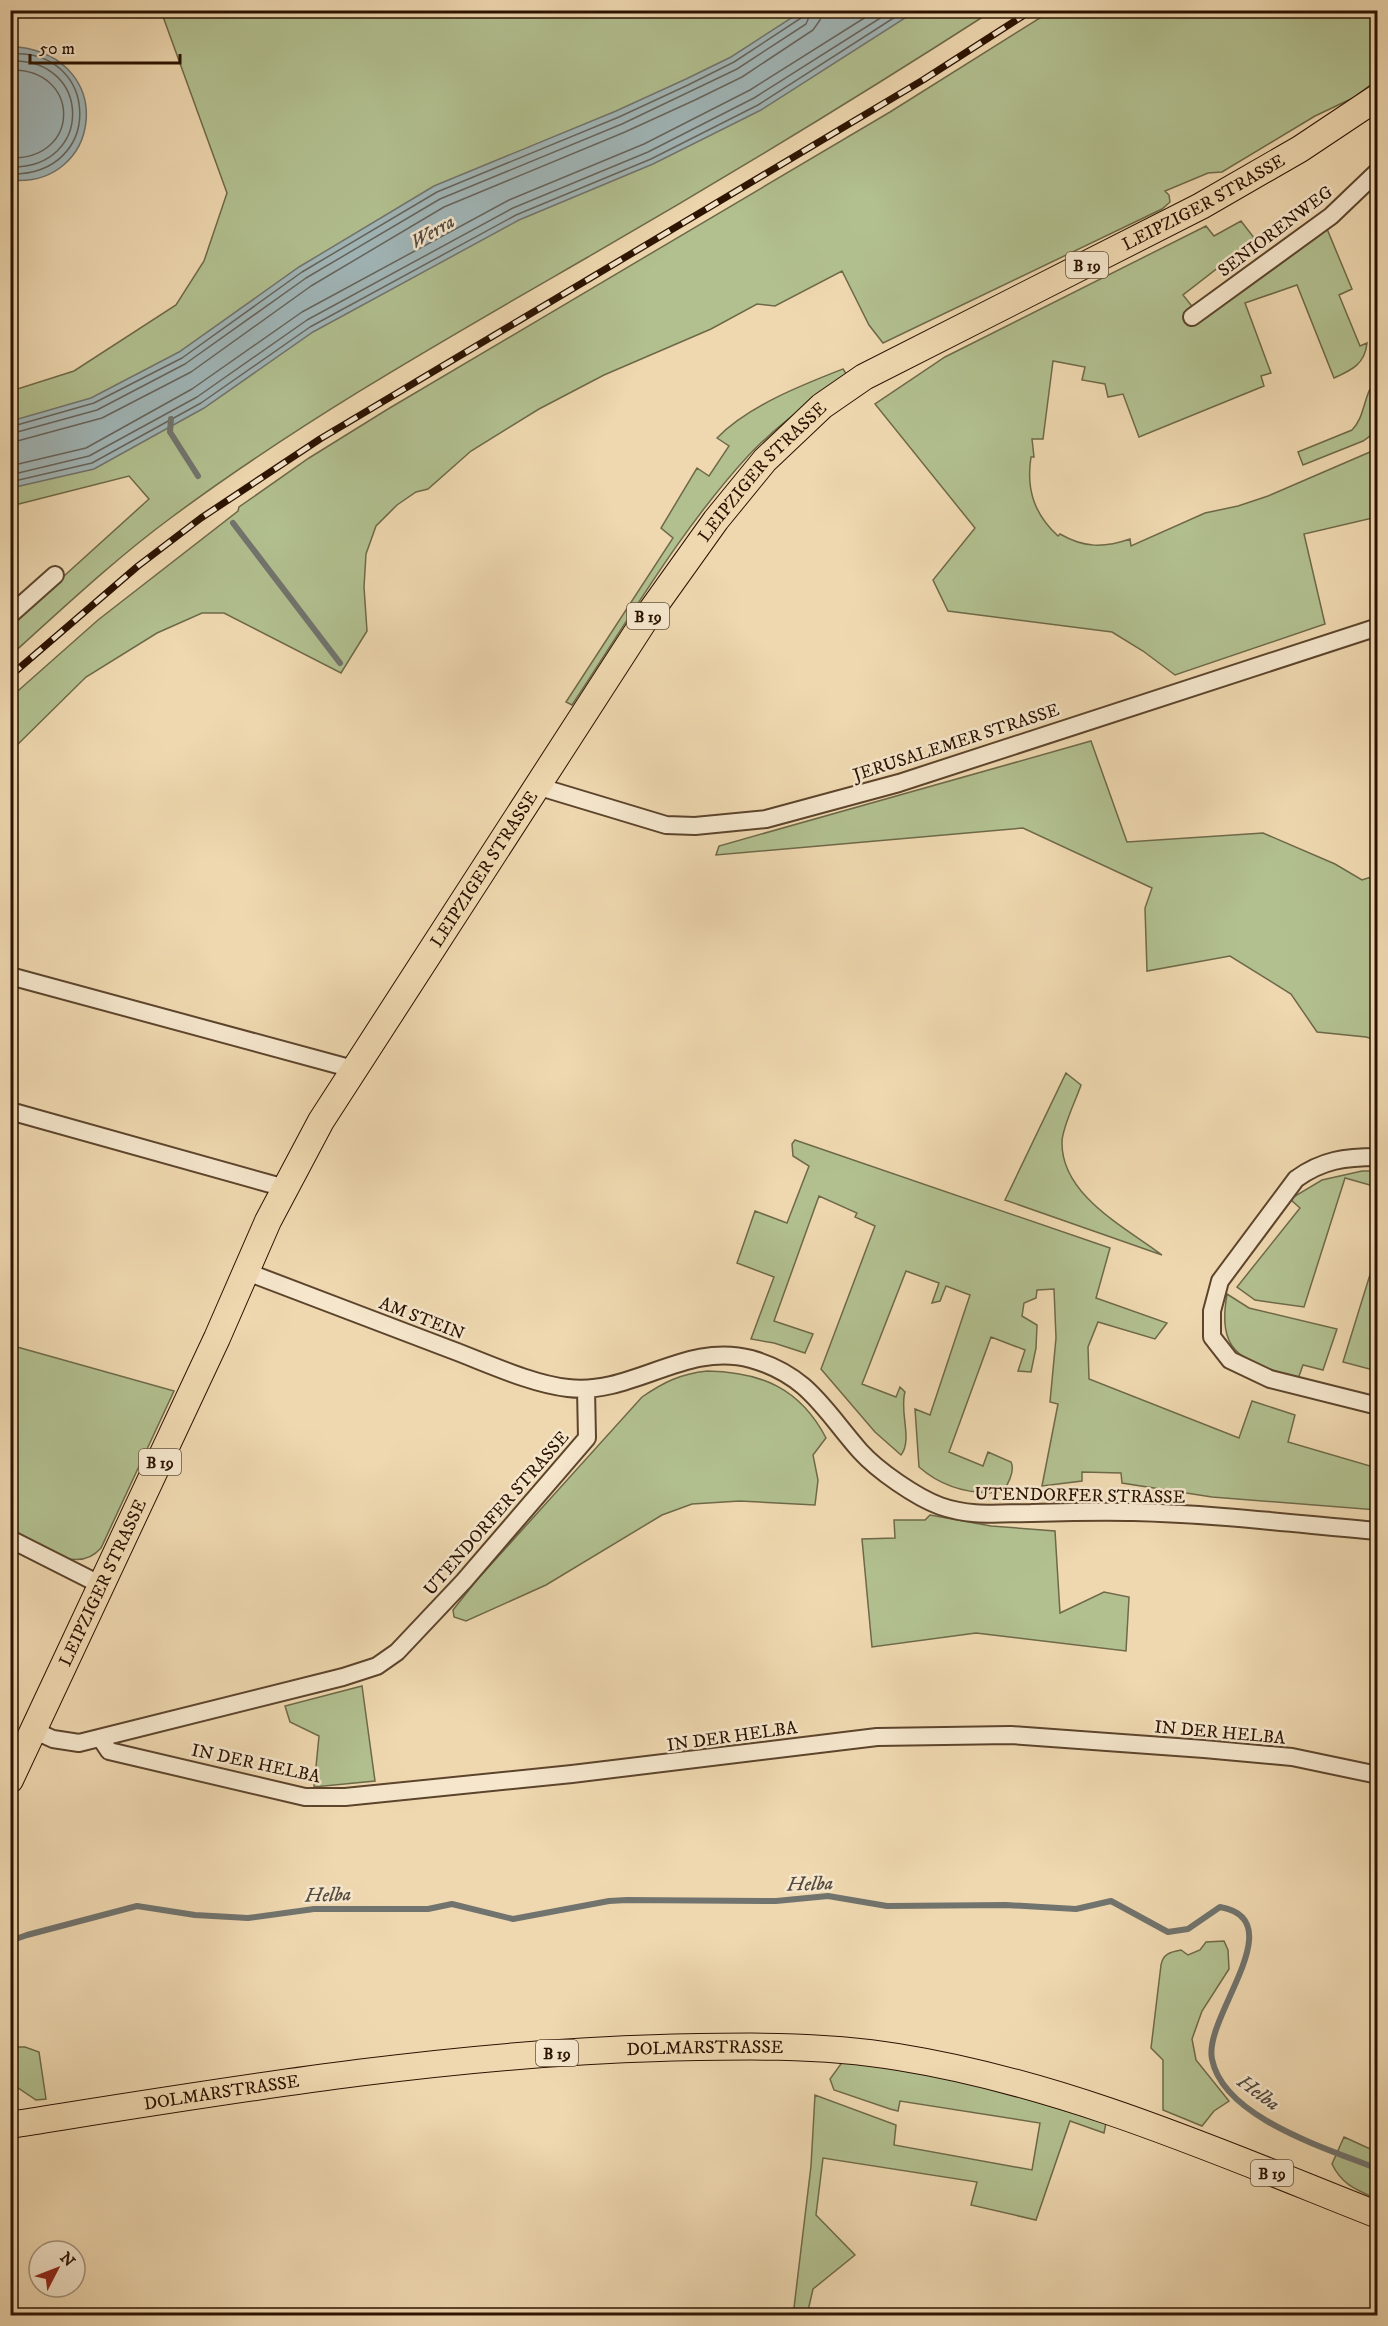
<svg xmlns="http://www.w3.org/2000/svg" width="1388" height="2326" font-family="'IM FELL DW Pica',serif">
  <style>
    .green { fill: #b2c090; stroke: #6e6948; stroke-width: 1.5 }
    .water { fill: #a0b6b8; stroke: #71746e; stroke-width: 1.5 }
    .lines { fill: none; stroke-linecap: round; stroke-linejoin: round }
    .shore { stroke: #66645c; stroke-width: 1.5 }
    .stream { stroke: #71746e; stroke-width: 6 }
    .street-casing { stroke: #5c442c; stroke-width: 20 }
    .primary-casing { stroke: #2b1200; stroke-width: 28 }
    .street { stroke: #f5e6cc; stroke-width: 16 }
    .primary { stroke: #efd8b0; stroke-width: 26 }
    .rail-casing { stroke: #2b1200; stroke-width: 7 }
    .rail { stroke: #f5e6cc; stroke-width: 4.5; stroke-dasharray: 14; stroke-linecap: butt }
    .labels { text-anchor: middle; stroke-width: 5; stroke-linejoin: round; paint-order: stroke }
    .shield { fill: #f5e6cc; stroke: #68523d; stroke-width: 1.5 }
    .shield-label { font-size: 16px; font-weight: bold; fill: #2b1200 }
    .street-label { font-size: 18px; fill: #2b1200; stroke: #f5e6cc }
    .water-label { font-size: 20px; font-style: italic; fill: #544b40; stroke: #f5e6cc }
  </style>
  <rect width="100%" height="100%" fill="#efd8b0"/>
  <filter id="stains"><feTurbulence type="fractalNoise" baseFrequency=".00333" numOctaves="4"/><feColorMatrix values="0 0 0 0 .2 0 0 0 0 .09 0 0 0 0 .02 0 0 0 .5 -.17"/></filter>
  <radialGradient id="worn" r=".72"><stop offset=".6" stop-color="#630" stop-opacity="0"/><stop offset="1" stop-color="#630" stop-opacity=".3"/></radialGradient>
  <path class="green" d="M161,11H992C860,96 725,178 588,257C446,339 304,419 172,517C115,559 63,608 11,655V624L149,499L129,476L11,506V391L74,371L176,305L204,261L227,193Z
    M1051,11H1377V80L1353,98L1315,116L1222,172L1208,173L1165,191L1169,195L1170,202L1162,209L883,343L869,325L842,271L775,306L757,304L711,329L604,375L539,409L471,451L428,489L416,492L397,505L376,526L366,554L364,587L367,631L341,673L224,613H202L157,633L86,677L11,751V697L98,620L238,511L239,507L309,458L388,409L890,112Z
    M1241,221L1255,239L1183,295L1202,319L1327,229L1352,289L1339,295L1360,346L1367,343C1365,364 1352,370 1334,378L1297,285L1245,303L1271,373L1261,376L1264,386L1139,437L1123,394L1108,397L1105,384L1082,380L1085,367L1053,361L1043,439H1032L1034,457H1031C1026,489 1034,514 1058,536L1060,534C1084,548 1104,548 1130,539L1131,546L1205,513L1238,506L1268,496L1377,449V517L1304,534L1325,624L1175,675L1143,651L1112,632L948,611L933,580L975,528L875,404L945,357L1206,226L1214,236Z
    M843,369L847,375C813,400 777,425 748,456C680,530 628,621 572,705L566,702L673,538L661,528L697,468L709,476L729,446L717,438C748,406 802,385 843,369Z
    M1377,379V431L1363,441L1303,465L1298,452L1352,430C1366,416 1363,393 1377,379Z
    M1091,741L1127,842L1263,833L1335,864L1362,880L1377,875V1040L1366,1037L1317,1032L1291,994L1230,956L1147,971L1145,908L1152,888L1023,828L716,855L719,846Z
    M1066,1073L1081,1085C1076,1100 1062,1128 1062,1142C1061,1195 1125,1227 1162,1255L1005,1200Z
    M795,1140L1110,1248L1096,1298L1167,1323L1155,1339L1098,1322L1088,1347L1089,1379L1239,1438L1252,1401L1295,1415L1288,1442L1377,1468V1510L1212,1497L1122,1483L1121,1473L1082,1472V1481L1042,1486L1058,1404L1050,1402L1056,1338L1054,1289L1037,1290L1036,1298L1024,1303L1022,1316L1037,1325L1036,1348L1031,1372L1018,1371L1025,1350L991,1337L949,1452L983,1466L988,1452L1011,1462C1015,1470 1008,1484 1003,1492C972,1495 943,1488 919,1467L915,1409L930,1415L970,1295L946,1286L940,1301L932,1303L939,1283L906,1271L862,1384L896,1397L900,1387L905,1392C899,1411 913,1440 901,1455L875,1432L821,1369L875,1226L855,1217L857,1213L819,1196L774,1321L813,1334L805,1353L774,1343L751,1339L774,1277L737,1263L755,1211L787,1223L809,1166L793,1156L792,1144Z
    M1362,1171H1377V1187L1345,1178L1304,1307L1255,1300L1237,1287L1300,1208L1290,1199L1322,1180Z
    M1377,1252L1378,1371H1377L1343,1362Z
    M1227,1294L1249,1308L1337,1329L1323,1370L1303,1365L1298,1379C1246,1360 1216,1358 1227,1294Z
    M10,1345L174,1391L101,1548C76,1577 37,1544 11,1530Z
    M707,1371C761,1372 800,1388 826,1438L813,1455L818,1480L815,1505L740,1501L692,1504L662,1515L546,1585L466,1621L454,1617L453,1610L476,1581L642,1397C664,1382 680,1374 707,1371Z
    M930,1515L991,1526L1055,1531L1060,1613L1104,1592L1129,1597L1126,1651L976,1633L872,1647L862,1539L895,1538L894,1520H925Z
    M362,1686L375,1781L314,1787L319,1736L290,1722L285,1706Z
    M1224,1941L1228,1950L1229,1969L1202,2011L1192,2039L1196,2060L1229,2101L1214,2111L1202,2126L1163,2110V2060L1151,2048L1161,1965C1163,1954 1170,1952 1181,1950L1188,1955L1200,1950L1206,1942Z
    M11,2047H25L39,2052L46,2099L36,2100L11,2083Z
    M843,2061L959,2079L1106,2123L1104,2133L1070,2121L1036,2220L971,2205L977,2182L823,2158L816,2215L855,2255L813,2289L807,2315L793,2316L811,2166L815,2095L896,2125L894,2145L1032,2170L1040,2123L900,2101L898,2111L890,2109L834,2090L830,2079Z
    M1344,2137L1377,2152V2199C1357,2190 1342,2185 1332,2164Z"/>
  <path class="water" d="M802,11H916L761,110L653,164L519,220L313,332L204,408L94,469L11,488V421L91,398L179,352L299,267L434,186L616,111L686,79L731,57Z
    M18,47C119,59 101,189 10,180L11,48Z"/>
  <g class="lines">
    <path class="shore" d="M10,54C100,47 106,176 10,174
      M10,61C92,57 95,169 10,167
      M10,70C81,68 82,160 10,158
      M10,427L94,403L182,358L302,272L437,192L619,117L688,85L734,62L801,18L804,10
      M10,434L97,410L185,364L306,278L440,199L622,124L737,69L806,24L812,10
      M10,443L102,418L191,372L311,286L444,207L625,132L695,100L742,77L813,30L820,20L821,10
      M10,466L86,448L192,389L302,312L509,200L644,144L750,90L877,10
      M10,475L89,456L197,397L307,320L513,208L648,152L754,98L893,10
      M10,482L92,463L201,403L310,327L516,215L651,159L758,105L906,10"/>
    <path class="stream" d="M171,419L170,432L198,476
      M233,523L340,663
      M10,1941L27,1935L137,1906L195,1915L248,1918L314,1909H428L452,1904L513,1919L609,1901L627,1900L776,1901L828,1896L887,1906L1006,1905L1076,1909L1111,1901L1168,1932L1188,1929L1220,1907C1294,1920 1203,2017 1212,2059C1223,2118 1329,2149 1378,2169"/>
    <g class="street-casing">
      <path id="street" d="M1192,317L1331,216L1378,171
        M10,615L55,575
        M540,787L666,825L695,826L766,819L899,783L1378,627
        M10,976L353,1069
        M10,1111L285,1188
        M1378,1157C1345,1157 1322,1160 1296,1179L1220,1281L1212,1311V1337L1230,1360L1270,1379L1378,1406
        M247,1272C315,1298 384,1324 452,1350C487,1363 531,1384 568,1388C632,1396 686,1341 751,1359C808,1375 824,1410 860,1451C878,1471 916,1497 940,1506C971,1517 999,1513 1031,1513C1065,1512 1100,1511 1134,1512C1215,1514 1297,1524 1378,1531
        M10,1539L103,1586
        M33,1730L53,1739L79,1743L343,1677L377,1666L397,1652L464,1581L587,1438L586,1389
        M101,1739L109,1751L305,1797H345L572,1774L877,1737L1011,1735L1204,1749L1292,1757L1378,1775"/>
    </g>
    <g class="primary-casing">
      <g id="primary">
        <path id="s1" d="M10,1780L217,1338L268,1221L321,1121L646,618L716,520L765,460L822,406L864,377L1201,206L1300,149L1378,97"/>
        <path id="s2" d="M10,2125C225,2091 442,2054 660,2048C739,2046 819,2044 898,2057C1066,2084 1221,2153 1378,2215"/>
      </g>
    </g>
    <use href="#street" class="street"/>
    <use href="#primary" class="primary"/>
    <g class="rail-casing">
      <path id="rail" d="M10,676L138,566L201,518L320,439L923,80L1032,10"/>
    </g>
    <use href="#rail" class="rail"/>
  </g>
  <g class="labels">
    <g class="shield">
      <rect x="1066" y="252" width="42" height="26" rx="4.5"/>
      <rect x="627" y="603" width="42" height="26" rx="4.5"/>
      <rect x="139" y="1449" width="42" height="26" rx="4.5"/>
      <rect x="536" y="2040" width="42" height="26" rx="4.5"/>
      <rect x="1251" y="2160" width="42" height="26" rx="4.5"/>
    </g>
    <g class="shield-label">
      <text x="1087" y="271">B 19</text>
      <text x="648" y="622">B 19</text>
      <text x="160" y="1468">B 19</text>
      <text x="557" y="2059">B 19</text>
      <text x="1272" y="2179">B 19</text>
    </g>
    <g class="street-label">
      <text dy="6" stroke="none"><textPath href="#s1" startOffset="2037">LEIPZIGER STRASSE</textPath></text>
      <text transform="translate(1275 231) rotate(-37)" y="6">SENIORENWEG</text>
      <text dy="6" stroke="none"><textPath href="#s1" startOffset="1515">LEIPZIGER STRASSE</textPath></text>
      <text transform="translate(956 742) rotate(-18)" y="6">JERUSALEMER STRASSE</text>
      <text dy="6" stroke="none"><textPath href="#s1" startOffset="1029">LEIPZIGER STRASSE</textPath></text>
      <text transform="translate(422 1318) rotate(21)" y="6">AM STEIN</text>
      <text transform="translate(1080 1495) rotate(1)" y="6">UTENDORFER STRASSE</text>
      <text transform="translate(496 1513) rotate(-49)" y="6">UTENDORFER STRASSE</text>
      <text dy="6" stroke="none"><textPath href="#s1" startOffset="218">LEIPZIGER STRASSE</textPath></text>
      <text transform="translate(1220 1732) rotate(5)" y="6">IN DER HELBA</text>
      <text transform="translate(732 1736) rotate(-8)" y="6">IN DER HELBA</text>
      <text transform="translate(256 1763) rotate(12)" y="6">IN DER HELBA</text>
      <text dy="6" stroke="none"><textPath href="#s2" startOffset="700">DOLMARSTRASSE</textPath></text>
      <text dy="6" stroke="none"><textPath href="#s2" startOffset="214">DOLMARSTRASSE</textPath></text>
    </g>
    <g class="water-label">
      <text transform="translate(432 231) rotate(-30)" y="7">Werra</text>
      <text transform="translate(810 1883) rotate(-2)" y="7">Helba</text>
      <text transform="translate(328 1894) rotate(-2)" y="7">Helba</text>
      <text transform="translate(1259 2092) rotate(36)" y="7">Helba</text>
    </g>
  </g>
  <rect width="1388" height="2326" fill="none" stroke="#efd8b0" stroke-width="36"/>
  <rect x="12" y="12" width="1364" height="2302" fill="none" stroke="#2b1200" stroke-width="3"/>
  <rect x="18" y="18" width="1352" height="2290" fill="none" stroke="#2b1200" stroke-width="1.5"/>
  <g transform="translate(57 2269) rotate(48)"><circle r="28" fill="#f5e6cc" stroke="#a4917a" stroke-width="1.5"/>
  <path d="M0-4.5L10 22L0 15L-10 22Z" fill="#8f2418"/>
  <text y="-9" font-size="16" font-weight="bold" text-anchor="middle" fill="#2b1200">N</text>
  </g>
  <path d="M30 54v9h150v-9" fill="none" stroke="#2b1200" stroke-width="3"/>
  <text x="39" y="54" font-size="18" fill="#2b1200" stroke="#f5e6cc" stroke-width="4.5" paint-order="stroke">50 m</text>
  <rect width="100%" height="100%" filter="url(#stains)"/>
  <rect width="100%" height="100%" fill="url(#worn)"/>
</svg>
